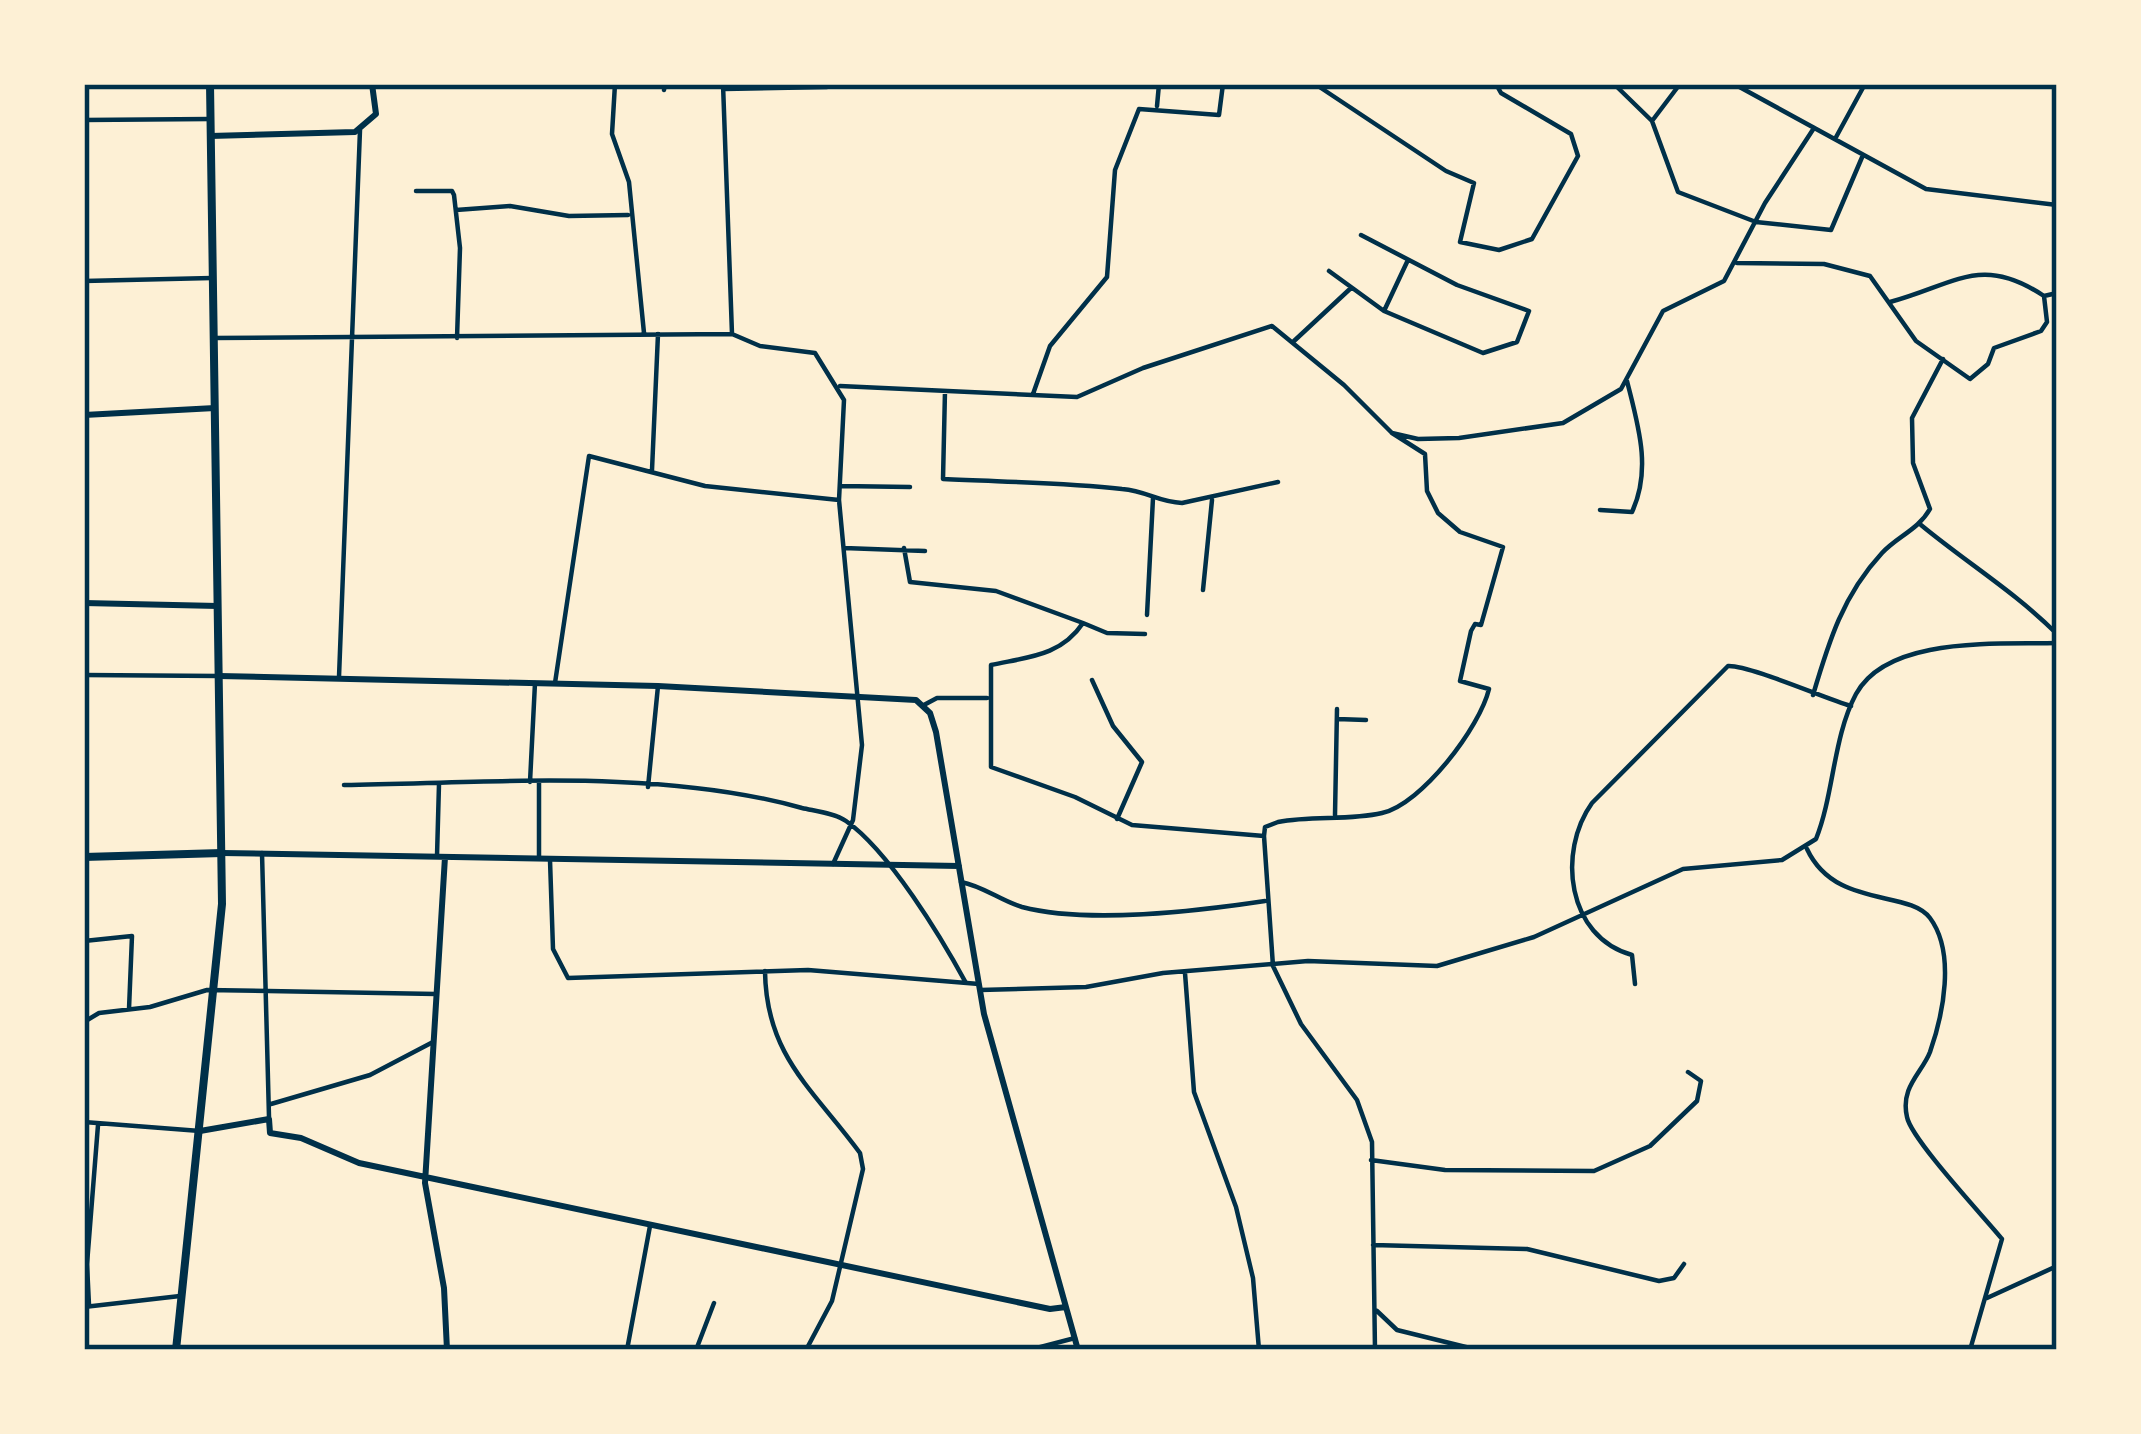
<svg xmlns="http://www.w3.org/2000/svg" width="2141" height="1434" font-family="Quicksand,sans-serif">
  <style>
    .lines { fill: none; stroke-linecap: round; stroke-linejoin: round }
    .minor { stroke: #003049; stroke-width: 4.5 }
    .tertiary { stroke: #003049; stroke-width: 6 }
    .secondary { stroke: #003049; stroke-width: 6 }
    .primary { stroke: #003049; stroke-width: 8 }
    .trunk { stroke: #003049; stroke-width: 8 }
    .neatline { fill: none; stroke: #003049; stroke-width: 4.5 }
  </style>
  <rect width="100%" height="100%" fill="#fdf0d5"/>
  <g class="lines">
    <path class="minor" d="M615,84L612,134L629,182L644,333
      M723,84L732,334
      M1315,84L1446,171L1474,183L1460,242L1499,250L1532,239L1578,156L1571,134L1501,93L1496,84
      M1614,84L1652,121L1678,192L1756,222L1831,230L1863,155
      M1734,84L1926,189L2057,205
      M724,89L827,87
      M664,90L665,84
      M1157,106L1159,84
      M84,120L210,119
      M1652,121L1680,84
      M1835,139L1865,84
      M416,191H452L454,195L460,248L457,338
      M456,210L510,206L569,216L628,215
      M1737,263L1824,264L1870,276L1916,341L1970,379L1988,364L1994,348L2041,331L2047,322L2044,296
      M1329,271L1384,311L1483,353L1517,342L1529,311L1457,285L1361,235
      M84,281L212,278
      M1890,302C1956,284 1981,254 2044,296L2057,293
      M1384,311L1407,262
      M213,338L732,334L760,346L815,353L844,400L839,500L862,745L853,820L833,864
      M1294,341L1351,288
      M840,386L1077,397L1143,368L1272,326L1344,385L1392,433L1418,439L1459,438L1563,423L1621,389L1663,311L1724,281L1765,203L1814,128
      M945,391L943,479C1002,482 1063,482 1122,489C1147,491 1158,502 1182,503L1278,482
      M1033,394L1050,346L1107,277L1115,170L1139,109L1219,115L1223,84
      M652,470L658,334
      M840,486L910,487
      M1600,510L1632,512C1652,469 1638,425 1627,381
      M1921,525C1967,563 2015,592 2057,634
      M844,548L925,551
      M904,548L910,582L996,591L1083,623
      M1203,590L1212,500
      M1147,615L1153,498
      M1145,634L1107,633L1083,623C1061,656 1028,657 991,665V767L1075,797L1132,825L1264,836
      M84,675L219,676
      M339,677L360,130
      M1092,680L1113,726L1142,762L1117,819
      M555,683L589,456L705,486L839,500
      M1813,695C1829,641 1843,595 1882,553C1898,536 1918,530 1930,509L1913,463L1912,418L1943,359
      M922,706L937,698H987
      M1337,719L1366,720
      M530,782L535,683
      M539,783V858
      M344,785C490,783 660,768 802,808C815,811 835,813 846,821C889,851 941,937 966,983
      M648,787L658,686
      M1335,815L1337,709
      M1807,849C1835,909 1908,889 1930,918C1956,953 1943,1015 1930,1052C1922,1073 1900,1087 1907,1117C1911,1139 1985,1218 2002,1239L1970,1350
      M262,853L269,1117
      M437,856L439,784
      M550,860L553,949L568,978L808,970L979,984
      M961,882C983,886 1001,901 1022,907C1087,924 1199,911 1265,901
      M84,941L132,936L129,1009
      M765,971C766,1056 813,1089 860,1153L863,1169L832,1301L806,1350
      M1185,973L1194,1092L1236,1207L1253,1278L1259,1350
      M1635,984L1632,955C1567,937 1557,852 1592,803L1728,666C1749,665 1824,698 1851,706
      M980,990L1086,987L1163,973L1308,961L1437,966L1534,937L1683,869L1782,860L1816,839C1834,794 1833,737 1856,694C1888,635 2000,645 2057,643
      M84,1022L99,1013L150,1007L207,990L436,994
      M271,1104L370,1075L433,1042
      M84,1122L200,1131
      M1371,1160L1445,1170L1594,1171L1650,1146L1697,1101L1701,1081L1688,1072
      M1373,1245L1527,1249L1659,1281L1674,1278L1684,1264
      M1987,1298L2057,1266
      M89,1305L87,1264L98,1125
      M84,1307L180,1296
      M1377,1311L1397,1330L1478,1350
      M627,1350L650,1226
      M696,1350L714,1303
      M1029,1350L1075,1338
      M1375,1350L1372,1142L1357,1100L1301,1024L1273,966L1264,836L1265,827L1278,822C1312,815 1348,821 1382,813C1422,804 1480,727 1489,689L1460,681L1471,631L1475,624L1481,625L1503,547L1460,532L1438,513L1427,491L1425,454L1392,433"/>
    <path class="tertiary" d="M210,136L355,132L376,114L372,84
      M84,603L218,606
      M219,676L658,686L916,700L930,713L936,732L984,1014L1078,1350
      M222,853L959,866
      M445,857L425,1183L444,1288L447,1350
      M200,1131L269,1119L270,1133L301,1138L359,1163L1050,1309L1066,1307"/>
    <path class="secondary" d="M84,415L215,408"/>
    <path class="primary" d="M84,857L222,853"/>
    <path class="trunk" d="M176,1350L222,904L210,84"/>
  </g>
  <rect width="2141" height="1434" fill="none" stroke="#fdf0d5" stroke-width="174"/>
  <rect x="87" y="87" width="1967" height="1260" class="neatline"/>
</svg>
